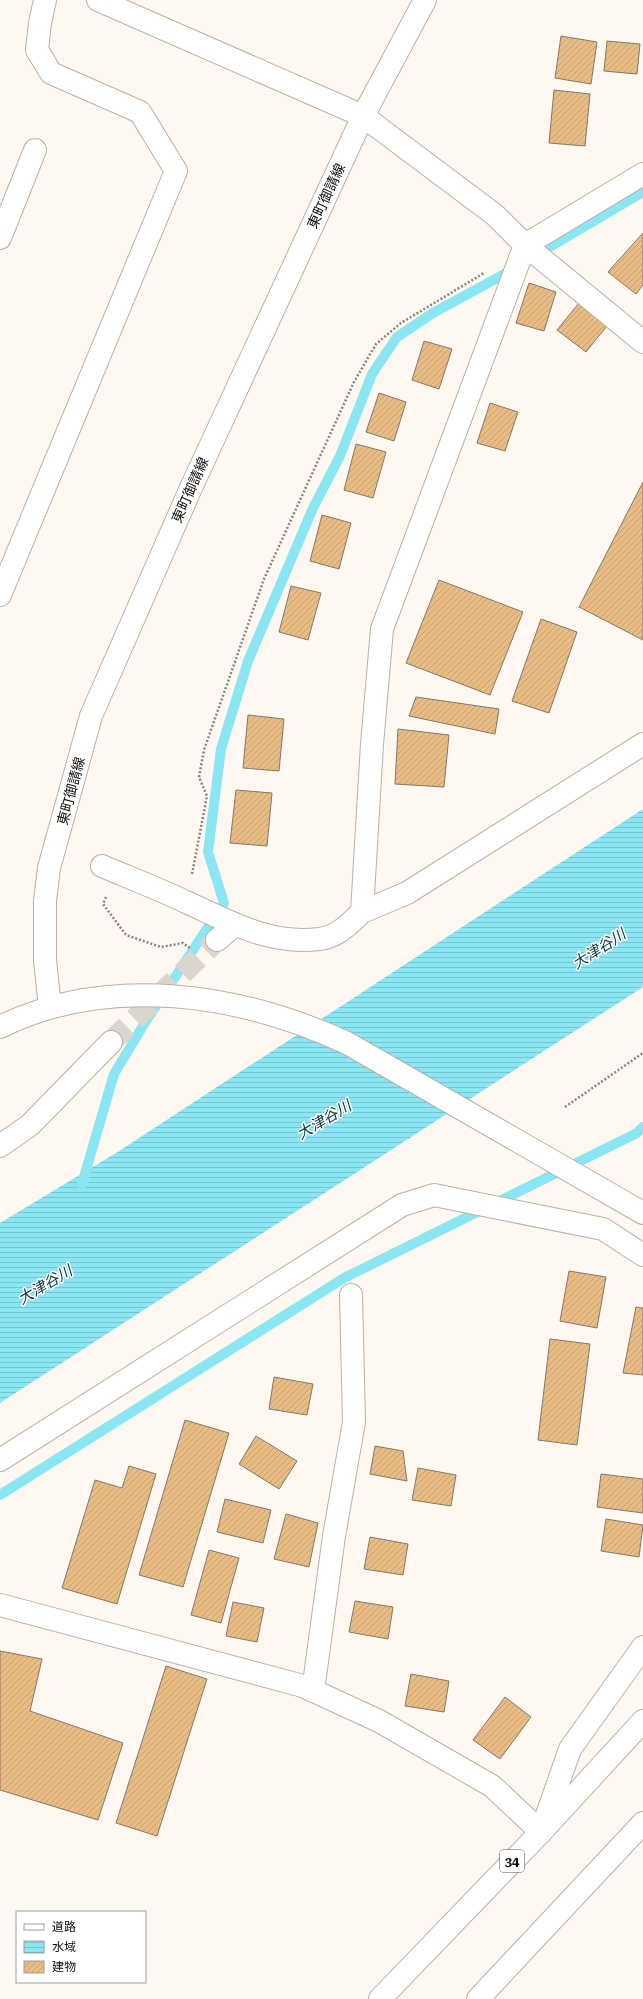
<svg xmlns="http://www.w3.org/2000/svg" width="643" height="1999" font-family="'Roboto Serif','Noto Sans JP',serif">
  <style>
    .water { fill: url(#water-rules) }
    .lines { fill: none; stroke-linecap: round; stroke-linejoin: round }
    .stream { stroke: #8be6f4; stroke-width: 10 }
    .building { fill: url(#building-hatch); stroke: #81786c }
    .minor-tunnel { stroke: #dad5cd; stroke-width: 22; stroke-dasharray: 22 11; stroke-linecap: butt }
    .minor-casing { stroke: #bab0a4; stroke-width: 24 }
    .major-casing { stroke: #bab0a4; stroke-width: 24 }
    .path { stroke: #89857e; stroke-width: 2.5; stroke-dasharray: 2 2; stroke-linecap: butt }
    .minor { stroke: #fff; stroke-width: 22 }
    .major { stroke: #fff; stroke-width: 22 }
    .labels { text-anchor: middle; stroke-width: 3; stroke-linejoin: round; paint-order: stroke }
    .shield { fill: #fff; stroke: #575552; stroke-width: 1 }
    .shield-label { font-size: 13px; font-weight: bold; fill: #0f0c08 }
    .street-label { font-size: 14px; fill: #0f0c08; stroke: #fff }
    .water-label { font-size: 15px; font-style: italic; fill: #08363c; stroke: #fff }
  </style>
  <defs>
    <pattern id="water-rules" width="6" height="5" patternUnits="userSpaceOnUse"><rect width="6" height="5" fill="#8be6f4"/><path d="M0 2.5h6" fill="none" stroke="#77c4d0"/></pattern>
    <pattern id="building-hatch" width="6" height="6" patternUnits="userSpaceOnUse"><rect width="6" height="6" fill="#e8bc83"/><path d="M-1 1l2-2M0 6l6-6M5 7l2-2" fill="none" stroke="#c6a070"/></pattern>
  </defs>
  <rect width="100%" height="100%" fill="#fef8f0"/>
  <path class="water" d="M643,809V987L0,1403V1223L116,1153Z"/>
  <g class="lines">
    <path class="stream" d="M536,255L643,192
      M82,1184L114,1074L146,1021L224,903L208,852L221,749L248,661L313,508L340,456L372,374L397,337L433,313L512,270
      M0,1495L344,1278L637,1133L643,1127"/>
  </g>
  <path class="building" d="M561,36L597,42L591,84L555,78Z
    M607,41L640,44L637,74L604,71Z
    M554,90L590,94L585,146L549,143Z
    M643,233V285L636,294L608,272Z
    M529,283L556,292L544,331L516,323Z
    M583,298L611,321L586,352L557,330Z
    M424,341L452,349L439,389L412,380Z
    M379,393L406,402L394,441L366,432Z
    M490,403L518,412L505,451L477,443Z
    M356,444L386,452L373,498L344,490Z
    M643,482V640L579,607Z
    M322,515L351,523L339,569L310,561Z
    M439,580L523,612L490,695L406,663Z
    M291,586L321,593L308,640L279,632Z
    M541,619L577,632L549,713L512,701Z
    M416,697L499,709L495,734L409,716Z
    M248,715L284,719L279,771L243,768Z
    M398,729L449,735L444,787L395,784Z
    M236,790L272,793L267,846L230,843Z
    M569,1271L606,1277L597,1328L560,1321Z
    M636,1307L643,1308V1375L623,1373Z
    M550,1339L590,1344L577,1445L538,1440Z
    M274,1377L313,1384L307,1415L269,1409Z
    M185,1420L229,1433L183,1587L139,1575Z
    M256,1436L297,1461L279,1489L239,1464Z
    M375,1446L403,1451L407,1481L370,1474Z
    M129,1466L156,1474L117,1604L62,1588L95,1480L122,1488Z
    M418,1468L456,1475L451,1506L412,1500Z
    M601,1474L643,1479V1513L597,1507Z
    M225,1499L271,1510L263,1543L217,1532Z
    M286,1514L318,1523L309,1567L274,1559Z
    M606,1519L643,1525L639,1557L601,1551Z
    M370,1537L408,1544L403,1575L364,1569Z
    M209,1550L239,1558L221,1623L191,1615Z
    M355,1601L393,1607L388,1639L349,1632Z
    M233,1602L264,1608L257,1642L226,1636Z
    M0,1651L42,1659L30,1711L123,1743L98,1820L0,1790Z
    M166,1666L207,1679L157,1836L116,1823Z
    M411,1674L449,1681L444,1712L405,1706Z
    M505,1697L531,1717L500,1759L473,1740Z"/>
  <g class="lines">
    <path class="minor-tunnel" d="M111,1042L217,940"/>
    <g class="minor-casing">
      <path id="minor" d="M98,0L363,116L495,215L525,245L382,629L372,744L362,912C350,923 338,937 319,939C268,945 231,922 186,902C159,889 130,878 102,866
        M643,174L525,245L643,342
        M0,238L35,150
        M0,595L176,171L140,112L51,73L37,50L40,23L45,0
        M362,912L407,893L643,744
        M217,940L235,925
        M50,1007L45,960V901L49,868L91,716L190,490L363,116L425,0
        M0,1027C109,973 241,994 347,1043L643,1213
        M0,1146L30,1125L111,1042
        M0,1460L402,1205L434,1195L603,1229L643,1255
        M0,1605L303,1686L379,1721L492,1786L541,1832L570,1749L643,1647
        M313,1691L334,1536L354,1422L351,1295
        M478,1999L643,1823"/>
    </g>
    <g class="major-casing">
      <path id="major" d="M380,1999L541,1832L643,1721"/>
    </g>
    <path class="path" d="M192,874L207,796L199,777L204,750L264,579L354,382L376,344L401,323L484,273
      M106,897L103,904L126,935L161,947L183,943L191,949
      M565,1107L643,1053"/>
    <use href="#minor" class="minor"/>
    <use href="#major" class="major"/>
  </g>
  <g class="labels">
    <rect class="shield" x="500" y="1850" width="24" height="22" rx="3"/>
    <g class="shield-label">
      <text x="512" y="1866">34</text>
    </g>
    <g class="street-label">
      <text transform="translate(326 196) rotate(-65)" y="5">東町御請線</text>
      <text transform="translate(190 490) rotate(-66)" y="5">東町御請線</text>
      <text transform="translate(71 791) rotate(-75)" y="5">東町御請線</text>
    </g>
    <g class="water-label">
      <text transform="translate(599 949) rotate(-33)" y="5">大津谷川</text>
      <text transform="translate(324 1120) rotate(-31)" y="5">大津谷川</text>
      <text transform="translate(45 1285) rotate(-31)" y="5">大津谷川</text>
    </g>
  </g>
  <rect x="16" y="1911" width="130" height="72" fill="#ffffff" stroke="#9f9e9c"/>
  <rect x="24" y="1924" width="20" height="6" fill="#ffffff" stroke="#9f9e9c"/>
  <text x="52" y="1931" font-size="12" fill="#0f0c08">道路</text>
  <rect x="24" y="1941" width="20" height="12" fill="url(#water-rules)" stroke="#9f9e9c"/>
  <text x="52" y="1951" font-size="12" fill="#0f0c08">水域</text>
  <rect x="24" y="1961" width="20" height="12" fill="url(#building-hatch)" stroke="#9f9e9c"/>
  <text x="52" y="1971" font-size="12" fill="#0f0c08">建物</text>
</svg>
